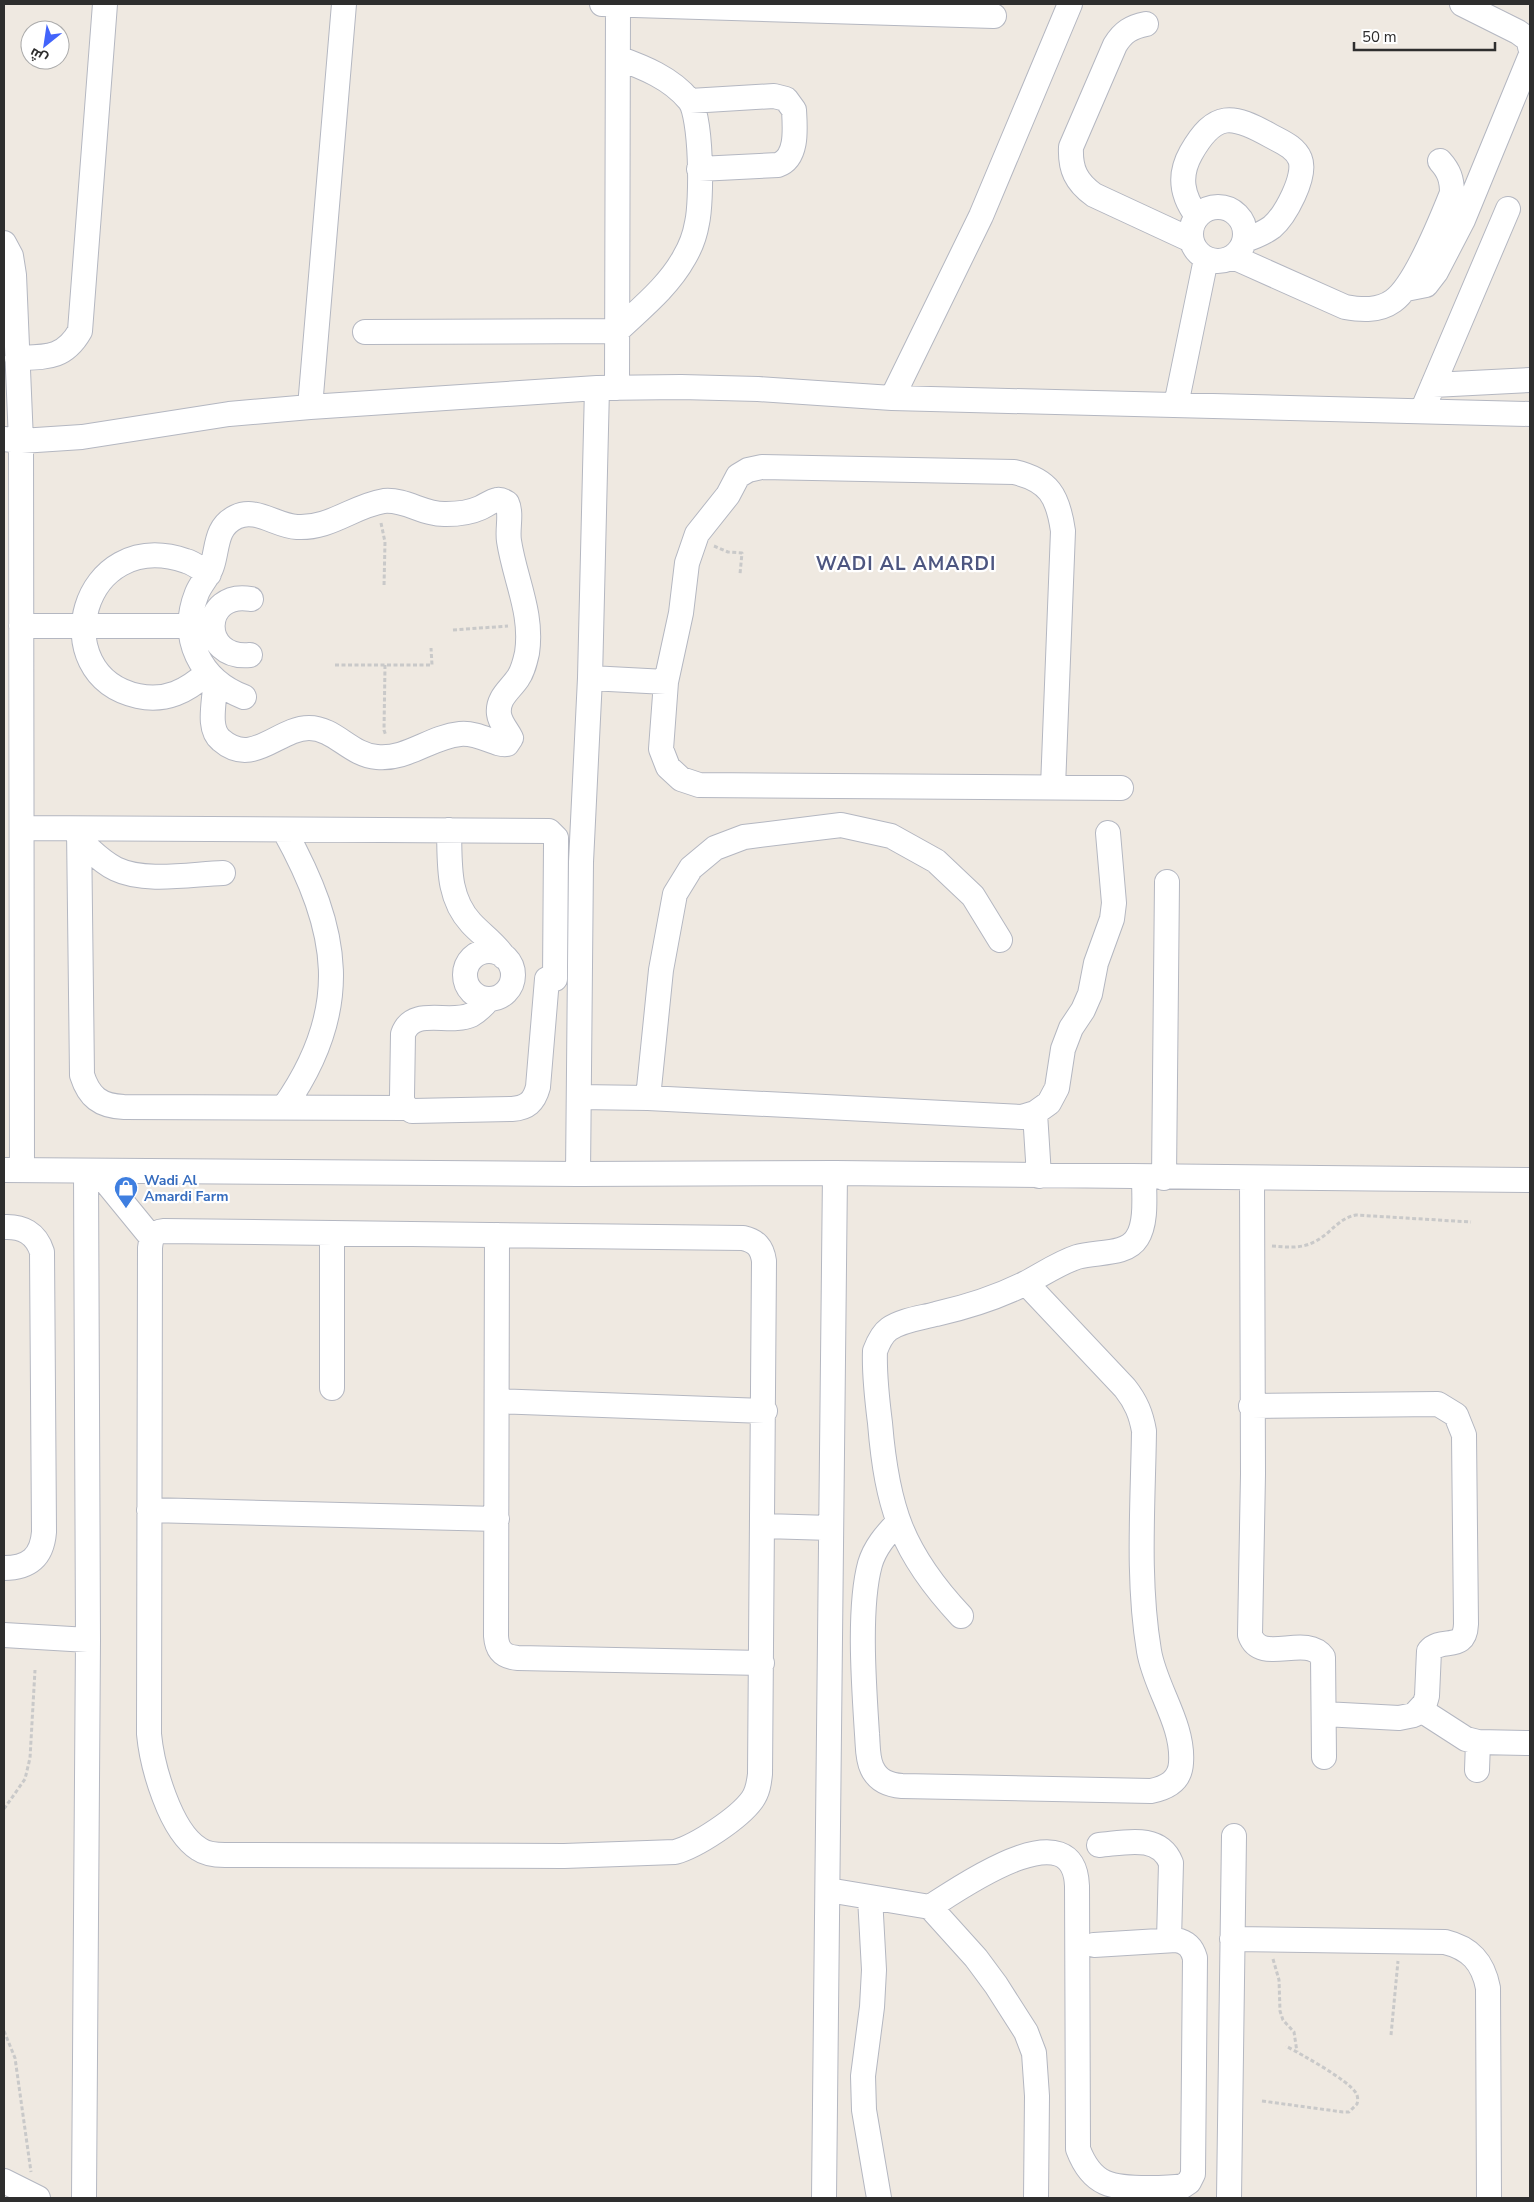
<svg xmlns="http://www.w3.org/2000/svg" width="1534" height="2202" font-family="'Nunito Sans',Cairo,sans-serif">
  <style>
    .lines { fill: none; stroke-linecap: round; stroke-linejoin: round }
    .minor-casing { stroke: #b4b7c1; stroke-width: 26 }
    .path { stroke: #c9c9c9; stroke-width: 3; stroke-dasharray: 4 2.5; stroke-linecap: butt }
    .minor { stroke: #fff; stroke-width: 24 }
    .labels { text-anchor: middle; stroke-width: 4.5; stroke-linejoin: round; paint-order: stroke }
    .shop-label { font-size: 14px; font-weight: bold; fill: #366cbe; stroke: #fff; text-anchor: start }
    .district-label { font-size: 19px; font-weight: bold; letter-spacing: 1px; fill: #4d5680; stroke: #fff }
  </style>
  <rect width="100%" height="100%" fill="#efe9e1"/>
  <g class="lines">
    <g class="minor-casing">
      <path id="minor" d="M602,4L994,16
        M1462,4L1518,32L1529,40L1530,47
        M1146,24C1131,27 1123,32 1115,45L1071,147C1070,169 1076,182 1094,195L1191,240
        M690,101L774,96L786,99L794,110C795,128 798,158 778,165L699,169
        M1191 234a27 27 0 1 1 54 0a27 27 0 1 1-54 0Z
        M1197,216C1182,196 1178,176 1191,153C1215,111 1232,114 1271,136C1282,142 1295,147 1300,159C1307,176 1285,216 1272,227C1264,233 1254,237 1245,240
        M4,243L11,256L14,275L21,441L22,1170
        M1233,257L1345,307C1362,310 1379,311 1393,301C1415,286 1442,218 1452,193C1452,179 1449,171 1440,161
        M1406,289L1426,285L1436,272L1463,220L1530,57
        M365,332L617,331C640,309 668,287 684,258C690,248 695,235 697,223C702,202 702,115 689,100C671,78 643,67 618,58
        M17,358C46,357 64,359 80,331L105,4
        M1433,385L1530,380
        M617,388L618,4
        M892,398L981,216L1070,4
        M1176,405L1206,259
        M310,407L344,4
        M1422,411L1508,209
        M4,439L21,441L82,437L229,414L310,407L597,388L681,387L758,389L892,398L1530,414
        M21,626H212
        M250,655C199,660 201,590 251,599
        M207,673C187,691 166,702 138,696C43,675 81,525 186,561C194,563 202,570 209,574
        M590,678L666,682
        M215,681C216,698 206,728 221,740C253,768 278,728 309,728C335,728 350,755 377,757C407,760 430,737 460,734C479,732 496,746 507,744L511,738C507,730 500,723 499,714C497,698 510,690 518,678C523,671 525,662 527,653C533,613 515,580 509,541C507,529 512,514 507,503C504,501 501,499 497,500C491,501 485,506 480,508C469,513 458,514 446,514C424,515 406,499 384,501C353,506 330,529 297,527C276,526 256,507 236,517C215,527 218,548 212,566C209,576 201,583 197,593C179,638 200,680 244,697
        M1053,787L1063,531C1058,496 1049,480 1014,472L762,467L748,470L738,476L728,495L697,534L687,563L681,613L666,682L661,749L668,767L681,779L699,785L1121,788
        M22,828L549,831L556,838V844L555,979
        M79,829L82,1075C89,1097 100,1106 124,1107L406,1108
        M449,830C450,864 447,897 471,923C482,935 495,943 504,957
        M79,840C91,850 101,862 116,869C145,883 192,874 223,873
        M465 975a24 24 0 1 1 48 0a24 24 0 1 1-48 0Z
        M489,999C484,1005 478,1011 471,1015C449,1025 413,1006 403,1034L402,1096C402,1104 405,1107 412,1111L512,1109C527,1108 534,1102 538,1087L547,979
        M579,1097L648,1098L1022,1117L1035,1113L1049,1103L1057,1088L1063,1049L1071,1028L1083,1010L1090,994L1096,963L1112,919L1114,903L1108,833
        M648,1098L661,970L675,894L691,868L715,848L744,837L841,825L891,836L936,861L973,896L1000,940
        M284,1107C353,1009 340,931 284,830
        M1035,1113L1039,1176
        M4,1170L578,1174L835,1173L1530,1180
        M97,1171L151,1237
        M578,1174L581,862L590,678L597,388
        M1164,1178L1167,882
        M1252,1178L1253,1474L1250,1635C1261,1666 1305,1633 1323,1657L1324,1757
        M4,1227C22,1226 36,1233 42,1252L44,1532C42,1557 29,1568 4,1568
        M164,1231L743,1238C756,1241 762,1247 764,1261L760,1774C759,1783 758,1792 752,1800C739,1818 697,1846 675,1852L564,1856L225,1855C216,1855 206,1854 199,1849C170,1831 152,1766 149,1734L150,1248C151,1238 153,1232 164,1231Z
        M497,1235L496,1636C497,1651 504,1657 518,1658L762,1663
        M332,1388V1233
        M497,1401L765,1411
        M1251,1406L1438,1404L1456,1415L1464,1435L1466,1624C1465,1653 1442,1636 1429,1651L1427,1696L1425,1703L1414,1715L1399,1718L1324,1714
        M149,1510L497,1519
        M897,1523C886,1535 875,1547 870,1564C858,1608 864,1687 867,1734C868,1744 867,1758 872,1768C878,1781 889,1785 902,1786L1151,1791C1166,1788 1180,1781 1181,1763C1184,1724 1155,1688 1149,1651C1137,1579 1143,1504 1144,1431C1141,1414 1136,1402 1125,1388L1026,1283
        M764,1526L831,1528
        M961,1616C902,1553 887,1508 880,1423C877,1399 874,1375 875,1351C878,1343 882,1334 889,1329C902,1320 921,1318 936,1314C967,1307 998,1297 1026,1283C1043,1274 1059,1263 1077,1257C1096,1251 1126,1256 1137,1238C1147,1223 1144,1195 1144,1178
        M4,1635L88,1640
        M1421,1710L1466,1739L1478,1742L1530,1743
        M1477,1770L1478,1742
        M1099,1845C1124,1843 1159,1833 1171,1863L1169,1940
        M828,1890L930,1907L976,1958L996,1985L1026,2032L1034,2053L1037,2096L1036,2198
        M870,1897L874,1970L872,2007L863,2076L864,2110L879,2198
        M930,1907C958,1889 1074,1807 1077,1886L1078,2149C1092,2186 1112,2188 1148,2188C1160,2188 1172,2188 1183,2186L1189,2182L1193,2174L1195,1958C1192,1947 1187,1942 1176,1940L1094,1945
        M1232,1939L1445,1942C1470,1948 1483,1962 1488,1988L1489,2198
        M4,2181L38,2198
        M84,2198L88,1640L86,1171
        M824,2198L835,1173
        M1229,2198L1234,1836"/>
    </g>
    <path class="path" d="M381,523L385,542L384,587
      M714,546L728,552L742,553L740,574
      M453,630L508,626
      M335,665H432L431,648
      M385,665L384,730L386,736
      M1272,1246C1286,1247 1301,1249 1314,1242C1331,1234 1338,1218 1356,1215L1471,1222
      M4,1809L25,1779L30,1758L35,1670
      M1273,1959L1279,1980L1280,2011L1283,2020L1294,2032L1297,2052
      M4,2031L15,2058L31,2172
      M1391,2035L1398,1961
      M1262,2101L1343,2112H1349L1357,2104C1358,2101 1358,2096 1356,2093C1347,2079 1302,2055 1286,2046"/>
    <use href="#minor" class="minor"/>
  </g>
  <defs>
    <g id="shop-pin" transform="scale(1.25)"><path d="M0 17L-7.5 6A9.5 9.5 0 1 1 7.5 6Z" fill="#3f7fe0" stroke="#fff"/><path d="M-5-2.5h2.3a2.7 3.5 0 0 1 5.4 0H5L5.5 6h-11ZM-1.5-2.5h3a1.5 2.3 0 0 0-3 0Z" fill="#fff"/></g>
  </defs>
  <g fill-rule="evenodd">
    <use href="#shop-pin" x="126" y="1188"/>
  </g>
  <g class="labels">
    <g class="shop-label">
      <text x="144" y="1185">Wadi Al<tspan x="144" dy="16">Amardi Farm</tspan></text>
    </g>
    <g class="district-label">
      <text x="906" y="570">WADI AL AMARDI</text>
    </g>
  </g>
  <rect width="1534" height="2202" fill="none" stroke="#2e2e2e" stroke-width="10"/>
  <g transform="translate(45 45) rotate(210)"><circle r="24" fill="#ffffff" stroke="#ababab"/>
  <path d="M0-4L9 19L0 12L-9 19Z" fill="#4264fb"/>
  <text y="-8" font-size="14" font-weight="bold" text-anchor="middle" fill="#2e2e2e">ش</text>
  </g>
  <path d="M1354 42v8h141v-8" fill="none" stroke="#2e2e2e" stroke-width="2.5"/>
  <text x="1362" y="42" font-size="15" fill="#2e2e2e" stroke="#ffffff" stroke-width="4" paint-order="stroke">50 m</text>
</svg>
